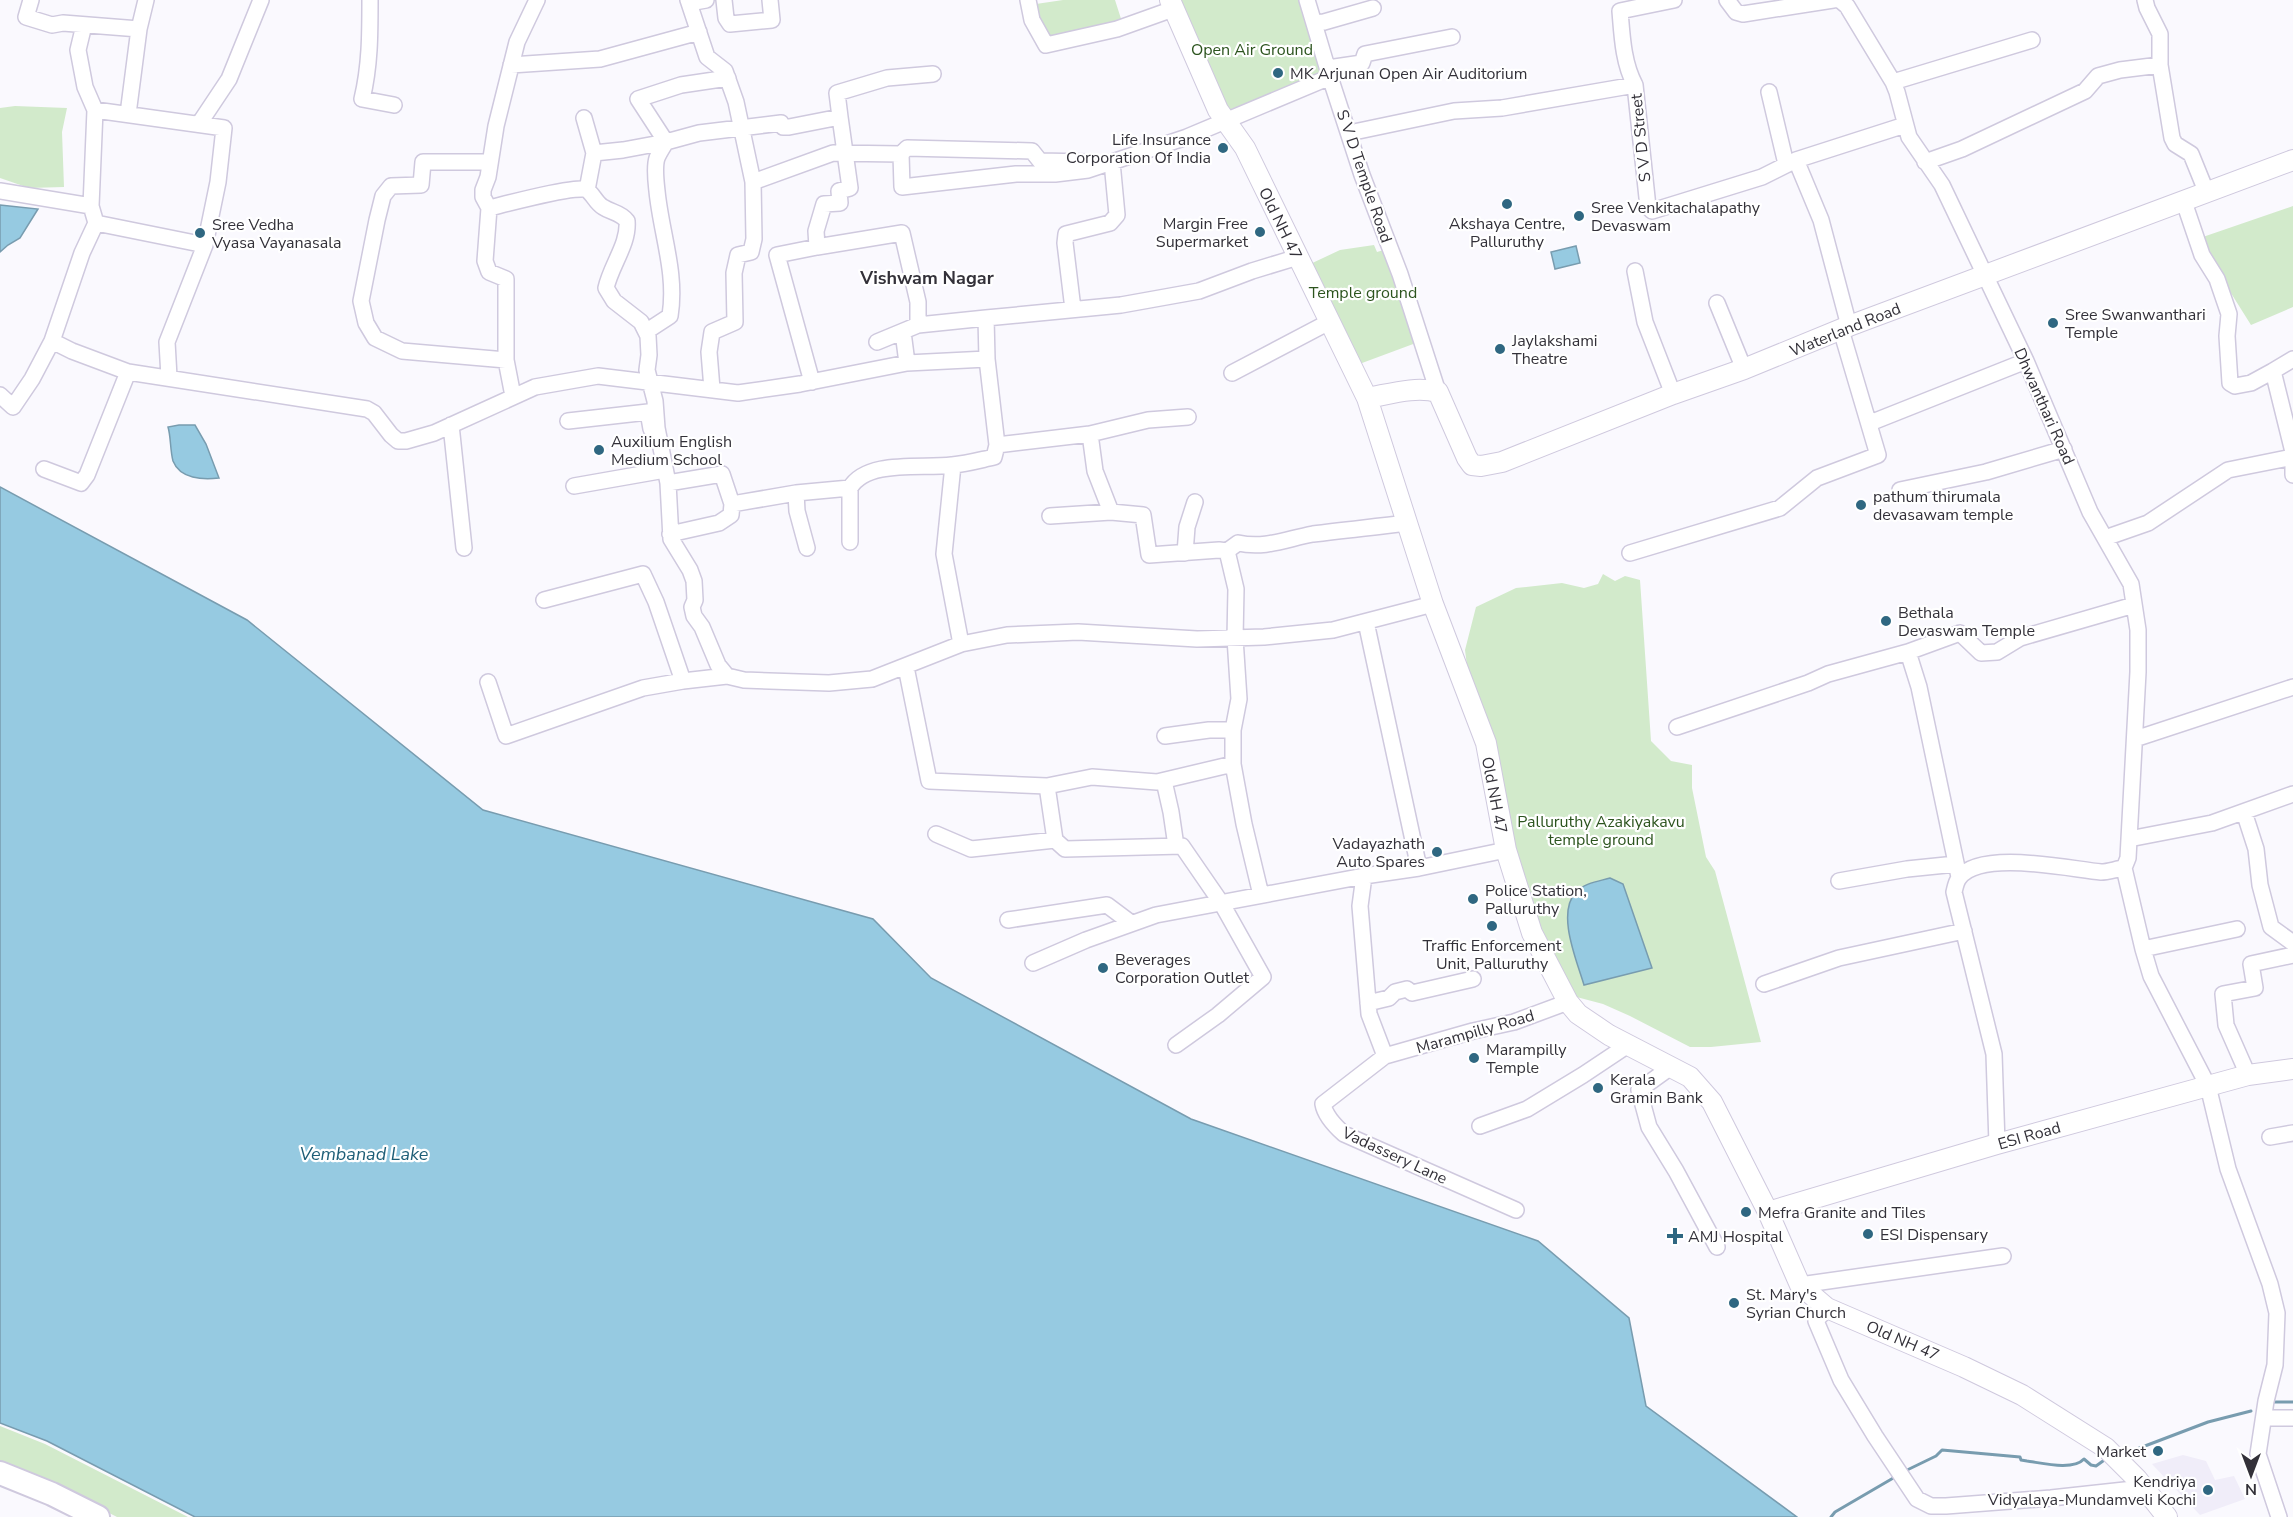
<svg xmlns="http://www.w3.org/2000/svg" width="2293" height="1517" font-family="'Nunito Sans',sans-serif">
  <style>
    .built { fill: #f0edf9 }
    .green { fill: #d2eacb }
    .water { fill: #96cae1; stroke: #789caf; stroke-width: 1.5 }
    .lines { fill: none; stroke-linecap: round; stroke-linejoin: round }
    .stream { stroke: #789caf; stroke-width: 3 }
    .minor-casing { stroke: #cfc9de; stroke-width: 18 }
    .major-casing { stroke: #cfc9de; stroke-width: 22 }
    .highway-casing { stroke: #cfc9de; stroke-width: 26 }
    .minor { stroke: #fff; stroke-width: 15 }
    .major { stroke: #fff; stroke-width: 20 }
    .highway { stroke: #fff; stroke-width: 22 }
    .poi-dot { fill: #2f6781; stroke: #fff; stroke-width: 2 }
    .labels { text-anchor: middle; stroke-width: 4.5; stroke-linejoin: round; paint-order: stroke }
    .park-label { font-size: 16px; fill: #2c541e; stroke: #fff }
    .poi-label { font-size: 16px; fill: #333139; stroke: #fff; text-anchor: start }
    .street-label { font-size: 16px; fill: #333139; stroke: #fff }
    .neighbourhood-label { font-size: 18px; font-weight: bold; fill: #333139; stroke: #fff }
    .water-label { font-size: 18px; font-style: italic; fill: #1e5e77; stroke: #fff }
  </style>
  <rect width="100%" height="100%" fill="#faf9fe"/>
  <path class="built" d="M2183,1455L2206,1461L2215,1480L2234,1476L2245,1499L2200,1515L2152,1464Z"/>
  <path class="green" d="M1063,0H1115L1123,25L1047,42L1036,4Z
    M1173,0H1304L1326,74L1223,112Z
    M15,106L67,108L62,132L64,187L29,188L0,178V108Z
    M2293,206V307L2251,325L2197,239Z
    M1374,245L1377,252L1387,249L1424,340L1354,366L1306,266L1340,250Z
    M1603,574L1615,581L1625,576L1640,580L1651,741L1671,761L1692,765V788L1706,857L1715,871L1761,1042L1711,1047H1690L1630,1016L1603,1004L1569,995L1531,920L1471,697L1465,650L1476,607L1516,588L1562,583L1584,588L1598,584Z
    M0,1426L45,1444L188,1517H117L82,1499L0,1463Z"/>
  <path class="water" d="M0,205L38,209L20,238L8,245L0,252Z
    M1576,246L1580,263L1555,269L1551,252Z
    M179,425H195L206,444L219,478C203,480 180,479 173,461C170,450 171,437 168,427Z
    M0,487L247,620L483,810L873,919L931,978L1191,1119L1538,1241L1629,1318L1646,1406L1797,1517H195L47,1441L0,1423Z
    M1610,878L1623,884L1652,968L1584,985C1577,961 1556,913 1576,892C1584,883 1600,881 1610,878Z"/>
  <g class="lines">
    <path class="stream" d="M2271,1402H2293
      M2137,1449L2208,1422L2251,1411
      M1903,1472L1936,1456L1942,1450L2020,1457L2021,1460L2027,1461C2042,1463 2073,1471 2084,1459L2091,1465L2096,1466L2103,1461
      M1831,1517L1835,1512L1895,1477"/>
    <g class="minor-casing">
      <path id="minor" d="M31,0L26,17L52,25L63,23L139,29
        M370,0C370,34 370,66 362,99L394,105
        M537,0L517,42L496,126L488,177L483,190V197L489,208C502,205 580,184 587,190C593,194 596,203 603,207C612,213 620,212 627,221C629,244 611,265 606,288L614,301L641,322L648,336L649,355L647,370L655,401L657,428L668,483L671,539L690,570L694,581L695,600L692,607L694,616L702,627L718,665L727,676L744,680L829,683L872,679L961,644L1007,635L1078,632L1197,639L1264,637L1333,630L1433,604
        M688,0L707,57L725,71L736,102L753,182L833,153L901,154L902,187L1016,174H1055L1088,170L1187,137L1330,77L1307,0
        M724,0L726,18L730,24L772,20L770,0
        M1028,0L1032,20L1046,45L1117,29L1173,9
        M1674,0L1620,11C1622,35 1623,63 1635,85L1648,207L1652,211L1762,177L1796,160L1905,125
        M1727,0L1736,12L1743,14L1833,0
        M1838,0L1841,1L1847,6L1893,82
        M2145,0L2147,8L2160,34V65
        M689,3L706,0
        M1314,23L1324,22L1373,8
        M84,25L78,50L85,87L95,110
        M2032,40L1893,82L1897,92L1909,137L1942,185L2026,361L2090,512L2131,584L2138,630V672L2128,858L2124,868L2143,949L2151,976L2208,1086L2228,1169L2270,1284L2277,1313L2275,1365L2266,1401L2258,1454L2279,1517
        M511,65L600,59L699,32
        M1328,68L1362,63L1365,54L1452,37
        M1330,77L1362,175L1400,274L1438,392
        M1769,92L1786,164
        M128,114L139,29L146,0
        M840,117L837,93L887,78L933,74
        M584,118L594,153L587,190
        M199,124L229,79L261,0
        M1349,133L1454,111L1502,108L1635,85
        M594,153L623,150L666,142L638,99L681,85L728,78
        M901,154L907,148L1032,151L1040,161L1087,162V164
        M1796,160L1821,220L1849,326
        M490,162H423L421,185L391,186L383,196L377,220L361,301L366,323L375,338L402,351L506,360
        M1925,162L1962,149L2085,91L2098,76L2120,70L2160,65L2172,138L2175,144L2191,154L2206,191
        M0,191L91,206L95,110L224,128L218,182L205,245L167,342L169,377
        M2184,202L2202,255L2217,279L2229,314L2227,336L2230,383L2235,386L2251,383L2273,371L2293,452
        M489,208L485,261L489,272L506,279V360L513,396
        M96,223L205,245
        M817,247L902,233L918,302V325
        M1635,271L1645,322L1673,394
        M1717,303L1744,369
        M1073,309L1065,243L1066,234L1110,223L1117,215L1112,162
        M647,331L670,316C677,273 661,233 657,191C656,182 654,167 657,158C659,153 663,147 666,142L699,133L781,123L783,127H789L840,117L850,188L839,191L840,203L824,204L816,231L817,247L777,255L812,382
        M903,332L907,363
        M52,341L82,253L96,223L91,206
        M877,342L918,325L986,318
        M987,359L997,445
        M2273,371L2293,359
        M1232,373L1329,322
        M712,389L709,352L712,332L735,322L734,273L738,255L751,252L754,239L753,182
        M0,395L13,407L32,379L52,341L72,351L128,372L367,409L374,413L391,435L398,441H406L434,433L535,387L598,376L738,393L800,384L907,363L987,359L986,318L1121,305L1199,291L1252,271L1298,257
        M568,421L648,412L651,429
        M1870,423L2026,361
        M451,425L464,548
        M1090,434L1095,471L1111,512L1143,515L1149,555L1219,550L1227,551L1236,589L1235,638L1239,699L1233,730V764L1244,824L1261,895
        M2293,464V475
        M953,465L944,554L961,644
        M44,469L81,483L87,475L128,372
        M668,483L722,474L732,504L731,515L719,523L670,534
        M574,486L665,470
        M850,488V542
        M1900,490L1986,472L2064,449
        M796,493L797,511L807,548
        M732,504L796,493L850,488C867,459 922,469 952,465C966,464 980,460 994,457L997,445L1090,434L1148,420L1188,417
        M1050,516L1111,512
        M2105,538L2148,523L2228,470L2293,457
        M1227,551L1238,543C1265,549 1286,539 1313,534C1344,530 1375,527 1407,523
        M1185,553L1187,527L1195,502
        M1630,553L1780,508L1817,478L1878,455L1841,330
        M544,600L643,574L656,602L683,681
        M1366,622L1419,868
        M1908,652L1919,687L1959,877
        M906,667L929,781L1047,786L1092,777L1157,782L1233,764
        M488,682L506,736L643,688L683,681L727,676
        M1677,727L1808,683L1828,674L1908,652L1960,633L1981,653L1997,652L2020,638L2134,605
        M1165,736L1209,730H1233
        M2135,739L2293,687
        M1164,781L1171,812L1176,846
        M1047,786L1055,840L1065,849L1182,846L1222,904L1263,977L1218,1015L1176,1045
        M2244,812L2256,849L2260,885L2271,927L2293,943
        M936,834L971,849L1055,840
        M2129,839L2212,823L2293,794
        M1364,876L1360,906L1369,1014L1385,1056L1473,1031L1514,1022L1568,1002
        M1839,881L1907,869L1956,864
        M1008,920L1107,905L1131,923
        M2143,949L2237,929
        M1033,963L1086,940L1156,915L1364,876L1419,868L1506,850
        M1764,984L1839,958L1964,931
        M1368,1003L1389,998L1395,992L1407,989L1412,993L1473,979
        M1385,1056L1323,1104C1325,1116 1335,1126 1344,1134L1516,1210
        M1671,1067L1639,1090L1649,1127L1676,1171L1717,1247
        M2248,1075L2226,1025L2223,994L2255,988L2251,964L2293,955
        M1480,1126L1527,1109L1583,1075L1628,1045
        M2270,1137L2293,1133
        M1997,1144L1994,1054L1954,892C1955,888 1956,882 1959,878C1980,849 2069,869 2101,872C2108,872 2116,869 2124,868
        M1800,1285L2003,1256
        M1827,1308L1816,1321L1841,1380L1875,1436L1917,1499L1931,1506H1946L2051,1498L2143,1488
        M2265,1418H2293"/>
    </g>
    <g class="major-casing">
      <path id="major" d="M1170,0L1218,110L1245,148L1367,398L1433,604L1486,743L1506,850L1532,933L1568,1002L1578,1014L1609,1035L1690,1077L1712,1102L1768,1212L1800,1285L1827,1308L1964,1367L2022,1395L2106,1448L2137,1479L2167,1517
        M1367,398C1390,394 1415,386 1438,392L1467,458L1472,465L1481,466L1502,462L1673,394L1744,369L1849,326L2293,160
        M1768,1212L1997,1144L2248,1075L2293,1069"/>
    </g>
    <g class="highway-casing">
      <path id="highway" d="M0,1473L52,1494L98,1517"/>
    </g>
    <use href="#minor" class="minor"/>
    <use href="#major" class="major"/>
    <use href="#highway" class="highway"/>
  </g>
  <g class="poi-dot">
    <circle cx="1278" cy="73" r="6"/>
    <circle cx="1223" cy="148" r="6"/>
    <circle cx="1507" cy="204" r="6"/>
    <circle cx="1579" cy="216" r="6"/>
    <circle cx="1260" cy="232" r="6"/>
    <circle cx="200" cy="233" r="6"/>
    <circle cx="2053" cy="323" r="6"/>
    <circle cx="1500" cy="349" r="6"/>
    <circle cx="599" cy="450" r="6"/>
    <circle cx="1861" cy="505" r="6"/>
    <circle cx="1886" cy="621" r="6"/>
    <circle cx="1437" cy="852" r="6"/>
    <circle cx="1473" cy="899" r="6"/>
    <circle cx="1492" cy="926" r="6"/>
    <circle cx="1103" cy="968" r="6"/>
    <circle cx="1474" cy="1058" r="6"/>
    <circle cx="1598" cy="1088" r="6"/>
    <circle cx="1746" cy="1212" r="6"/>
    <circle cx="1868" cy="1234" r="6"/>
    <path d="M1672 1227h6v6h6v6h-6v6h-6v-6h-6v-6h6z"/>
    <circle cx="1734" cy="1303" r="6"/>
    <circle cx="2158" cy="1451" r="6"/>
    <circle cx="2208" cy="1490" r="6"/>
  </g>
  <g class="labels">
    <g class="park-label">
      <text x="1252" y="55">Open Air Ground</text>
      <text x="1363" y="298">Temple ground</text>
      <text x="1601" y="827">Palluruthy Azakiyakavu<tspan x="1601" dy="18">temple ground</tspan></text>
    </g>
    <g class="poi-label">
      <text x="1290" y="79">MK Arjunan Open Air Auditorium</text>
      <text x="1211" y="145" text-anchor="end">Life Insurance<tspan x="1211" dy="18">Corporation Of India</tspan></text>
      <text x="1591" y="213">Sree Venkitachalapathy<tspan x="1591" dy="18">Devaswam</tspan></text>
      <text x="1248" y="229" text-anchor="end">Margin Free<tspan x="1248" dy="18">Supermarket</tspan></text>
      <text x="1507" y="229" text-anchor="middle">Akshaya Centre,<tspan x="1507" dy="18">Palluruthy</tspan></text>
      <text x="212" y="230">Sree Vedha<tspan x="212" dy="18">Vyasa Vayanasala</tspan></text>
      <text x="2065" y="320">Sree Swanwanthari<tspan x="2065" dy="18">Temple</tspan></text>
      <text x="1512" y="346">Jaylakshami<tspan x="1512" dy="18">Theatre</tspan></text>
      <text x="611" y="447">Auxilium English<tspan x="611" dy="18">Medium School</tspan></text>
      <text x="1873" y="502">pathum thirumala<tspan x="1873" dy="18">devasawam temple</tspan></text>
      <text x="1898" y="618">Bethala<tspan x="1898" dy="18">Devaswam Temple</tspan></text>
      <text x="1425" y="849" text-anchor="end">Vadayazhath<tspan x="1425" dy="18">Auto Spares</tspan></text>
      <text x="1485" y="896">Police Station,<tspan x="1485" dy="18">Palluruthy</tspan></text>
      <text x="1492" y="951" text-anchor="middle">Traffic Enforcement<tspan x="1492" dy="18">Unit, Palluruthy</tspan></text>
      <text x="1115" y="965">Beverages<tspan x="1115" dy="18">Corporation Outlet</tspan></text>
      <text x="1486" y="1055">Marampilly<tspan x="1486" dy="18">Temple</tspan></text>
      <text x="1610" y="1085">Kerala<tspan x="1610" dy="18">Gramin Bank</tspan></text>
      <text x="1758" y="1218">Mefra Granite and Tiles</text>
      <text x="1880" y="1240">ESI Dispensary</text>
      <text x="1688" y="1242">AMJ Hospital</text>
      <text x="1746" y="1300">St. Mary's<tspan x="1746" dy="18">Syrian Church</tspan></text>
      <text x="2146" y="1457" text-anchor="end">Market</text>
      <text x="2196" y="1487" text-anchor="end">Kendriya<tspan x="2196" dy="18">Vidyalaya-Mundamveli Kochi</tspan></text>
    </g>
    <g class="street-label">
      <text transform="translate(1640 138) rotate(-96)" y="6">S V D Street</text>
      <text transform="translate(1365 176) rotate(71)" y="6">S V D Temple Road</text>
      <text transform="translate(1281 223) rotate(64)" y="6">Old NH 47</text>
      <text transform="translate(1845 329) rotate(-22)" y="6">Waterland Road</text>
      <text transform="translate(2045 406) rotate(66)" y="6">Dhwanthari Road</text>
      <text transform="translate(1495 795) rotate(79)" y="6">Old NH 47</text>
      <text transform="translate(1475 1031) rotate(-16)" y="6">Marampilly Road</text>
      <text transform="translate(2029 1135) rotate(-16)" y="6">ESI Road</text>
      <text transform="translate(1395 1155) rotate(25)" y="6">Vadassery Lane</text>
      <text transform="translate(1903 1340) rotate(23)" y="6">Old NH 47</text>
    </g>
    <g class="neighbourhood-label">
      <text x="927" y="284">Vishwam Nagar</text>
    </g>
    <g class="water-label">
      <text x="364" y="1160">Vembanad Lake</text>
    </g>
  </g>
  <g transform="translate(2251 1475) rotate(180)" stroke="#ffffff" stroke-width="4.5" paint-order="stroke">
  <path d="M0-4.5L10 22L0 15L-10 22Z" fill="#333139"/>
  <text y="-9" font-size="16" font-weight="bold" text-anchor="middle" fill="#333139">N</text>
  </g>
</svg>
